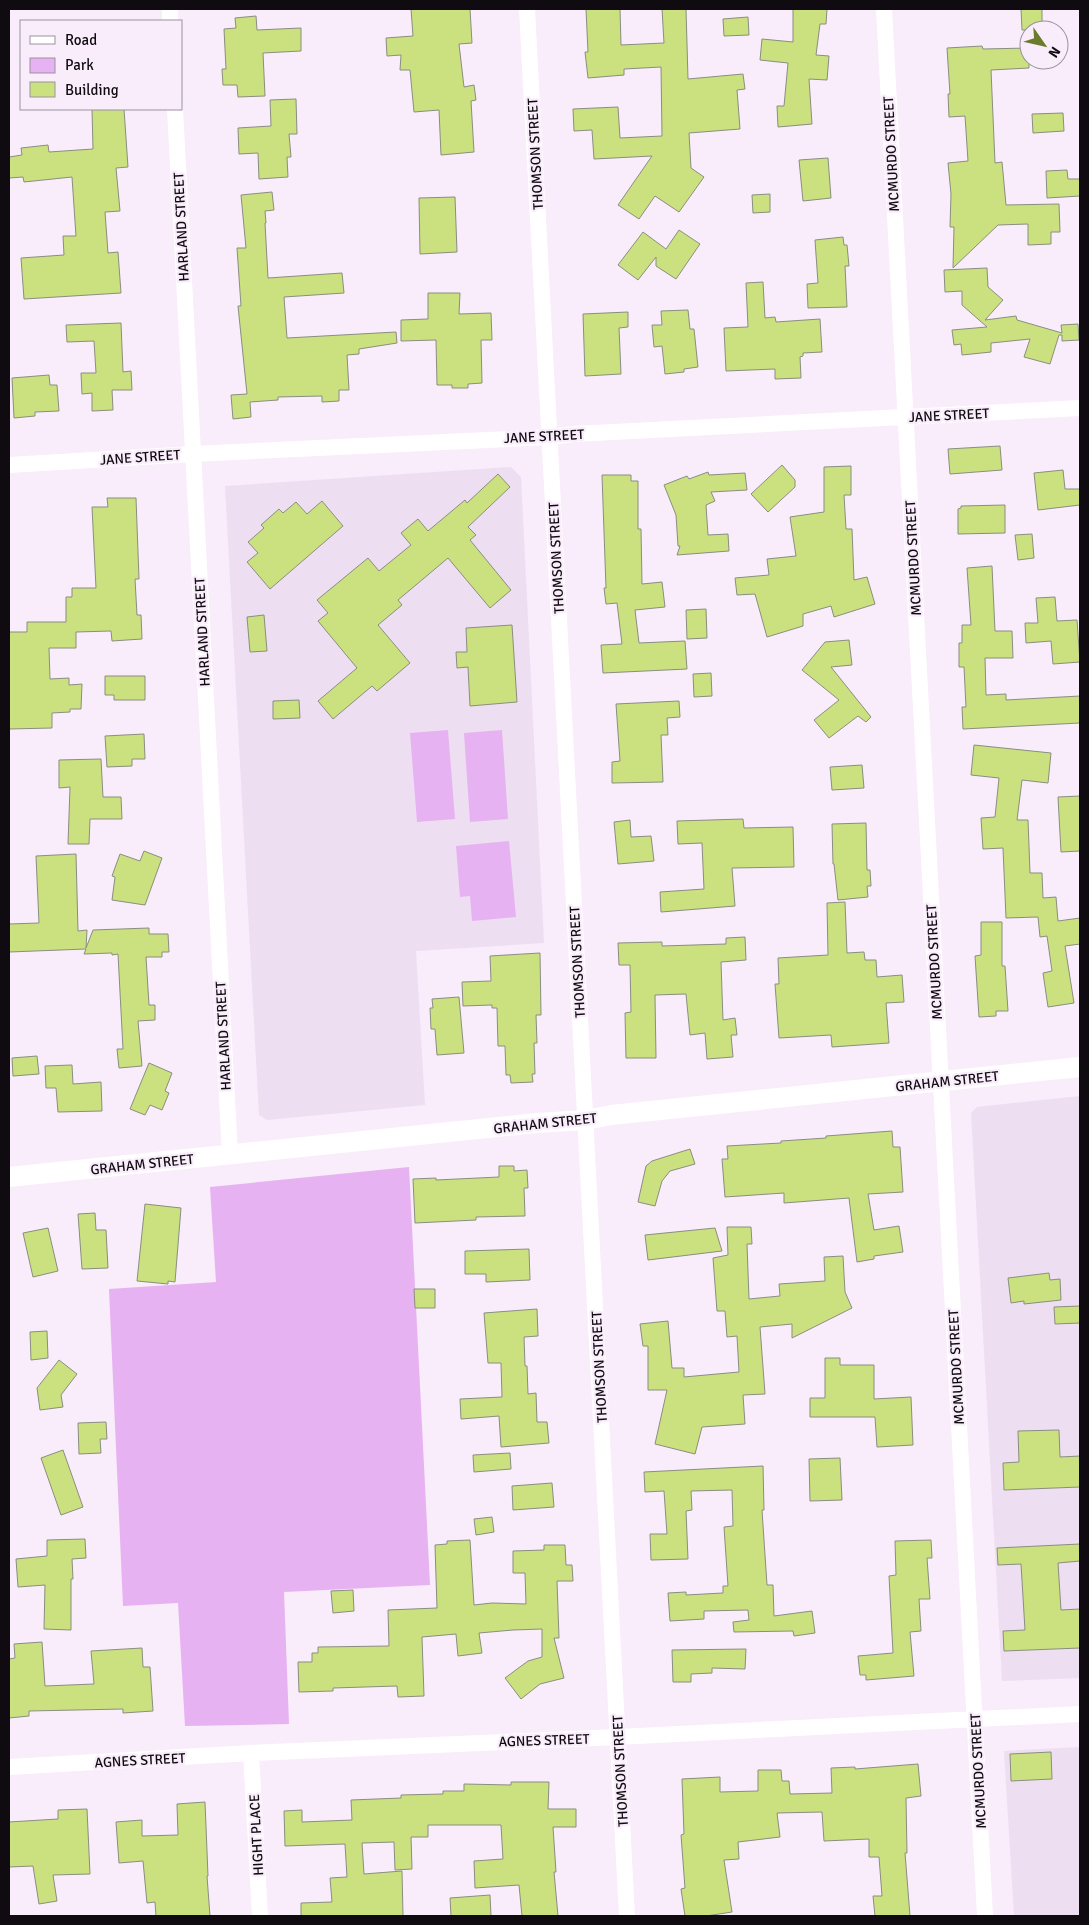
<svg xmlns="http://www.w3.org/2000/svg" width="1089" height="1925" font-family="Signika,sans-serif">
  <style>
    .built { fill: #eedef1 }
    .green { fill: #e7b2f1 }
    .building { fill: #cbe180; stroke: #8a8e7f }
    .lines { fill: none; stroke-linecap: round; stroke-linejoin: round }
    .minor { stroke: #fff; stroke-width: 16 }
    .tertiary { stroke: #fff; stroke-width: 20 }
    .labels { text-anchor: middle; stroke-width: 4.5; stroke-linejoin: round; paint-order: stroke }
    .street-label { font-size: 14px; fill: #0f0b10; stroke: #f9ecfb }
  </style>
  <rect width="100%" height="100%" fill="#f9ecfb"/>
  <path class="built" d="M511,467L521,477L544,943L416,951L425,1105L267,1120L259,1115L225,486Z
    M1080,1096V1678L1002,1681L971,1113L977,1107Z
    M1080,1747V1916H1014L1004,1751Z"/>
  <path class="green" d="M448,730L455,819L417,822L410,733Z
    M502,730L508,819L470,822L464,733Z
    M509,841L516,917L472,921L470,896L460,897L456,846Z
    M409,1167L430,1585L284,1592L289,1724L185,1726L178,1603L123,1606L109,1289L216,1282L210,1187Z"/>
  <path class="building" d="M411,9H470L472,43L459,44L464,87L474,85L476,100L471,101L474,152L441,155L439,110L414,112L410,70H400L401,55L387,56L386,38L413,36Z
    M586,9H620L621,45L664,43L662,9H686L688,79L743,74L745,89L737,90L740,129L689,133L691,168L704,177L679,212L655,196L639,219L618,205L652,156L594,159L592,130L574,131L573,109L618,107L620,138L662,136L661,67L624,69V75L588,78L585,52H588Z
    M793,9H827L826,24H820L816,55L829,56L827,80L809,79L812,124L778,127L777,106H784L788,63L760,60L762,39L793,42Z
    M1021,9H1042V30H1022Z
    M256,16L257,30L301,28V51L263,53L265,96L238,97L237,85H223L222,69H226L224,29L236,28L235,18Z
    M748,17L749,35L724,36L723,19Z
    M982,46L983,49L1029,48V68L991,70L995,163L1002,162L1006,205L1059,204L1060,232H1051V244L1028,245V224L998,225L953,268L954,227H950L951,194L948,163L968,161L965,116L949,117L948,94H950L947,48Z
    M296,99L297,134H289L291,157H287L288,177L259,179L258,153L239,154L238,128L271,126L270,100Z
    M92,109H124L128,167L116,168L120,211L105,212L108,253L118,252L121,293L24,299L21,258L64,255L63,236H76L72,177L24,182L23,177L9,178V157L22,155L21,148L48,145L49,152L93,149Z
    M1063,113L1064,131L1033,133L1032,114Z
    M828,158L831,198L803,201L799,160Z
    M1067,170L1068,179H1080V196L1047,198L1046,171Z
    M272,192L274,210L265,211L266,223H265L268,278L342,273L344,293L284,297L287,338L396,332L397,343L359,349V354L347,355L349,390H339V401L322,402V396L278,397V400L250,402L251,417L233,419L231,395L247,394L238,306H241L237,248H246L241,195Z
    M770,194V212L753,213L752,195Z
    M455,197L457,252L420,254L419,198Z
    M679,230L700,244L676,279L656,266V257L638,280L618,265L643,232L666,249Z
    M843,237L844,245H847L849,266H845L847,307L808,308L807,284L818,283L815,240Z
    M987,268L988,287L1003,300L985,320L1016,316L1017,320L1062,333L1061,325L1078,324L1079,340L1062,341V335H1059L1050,364L1024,357L1030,339L991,343V352L962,355L961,344L954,345L952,330L987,327L962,305V291L945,292L944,270Z
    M763,282L765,318L775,317L776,322L820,319L822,352L803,353V356L800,357L801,378L775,379V369L726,371L724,328L748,327L746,283Z
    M428,293H460L459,314L491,313L492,340H481L482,383L468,384V388H452V385H437L436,340L401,341V320L428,319Z
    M688,310L690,329H694L698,367L684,369V372L665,374L662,346L654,347L652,325H662L661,311Z
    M628,312V327L619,328L621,374L585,376L583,314Z
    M121,323L123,372L131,371L132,390H112L113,410L92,411V393L82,394L81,373H96L94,341L67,342L66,325Z
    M49,375L50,385H57L59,411L35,412V416L14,418L12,378Z
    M1000,446L1002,470L950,474L948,449Z
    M782,465L795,480V487L768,512L751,494Z
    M851,466V495H844L846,529H852L854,580L867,577L875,604L834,617L831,606L803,614V626L767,637L755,594L737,595L735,578L769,575L767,559L796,556L790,517L824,512V467Z
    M1063,470L1065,489H1080V505L1038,510L1034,473Z
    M708,472L709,475L745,473L747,490L711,492L715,501L706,505L708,535L728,534L729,551L677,555L680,546H678L676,515L664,485L687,476L689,479Z
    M498,474L510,487L468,527L476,535L470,540L511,590L490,608L448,558L398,600L402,605L378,625L410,663L377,691L372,686L333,719L318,701L357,668L318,621L328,613L317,600L368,558L379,571L411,545L401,533L418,519L428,531L465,500L467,503Z
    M602,475H631V481H638V529H641L642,584L662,582L665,607L635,610L639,643L685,641L687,669L603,673L601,645L622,644L617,603L606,604L604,588H606Z
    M107,498H136L139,579H135L137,615H141L142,639L112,641L111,631L76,632V648H49L50,679L69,678V685L82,684L81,709H70V712L52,713V728L9,729V632H27V622H66V597H72V588H96L92,507H108Z
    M322,501L343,526L270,589L247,562L258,553L248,542L264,528L261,525L279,509L283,513L296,502L307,514Z
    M1005,505V533L958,534V509L961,508V506Z
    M1032,534L1034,558L1018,560L1015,535Z
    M992,566L995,631H1012L1013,658H985L986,695L1006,694V700L1080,696V723L963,729L962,707H966L964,667H959V643H962V625H971L967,568Z
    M1055,597L1057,621L1077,620L1080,662L1053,664L1051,641L1026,643L1025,623H1038L1036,598Z
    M706,609L707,638L687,639L686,610Z
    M264,615L267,651L250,652L247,617Z
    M512,625L517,702L470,706L468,667L457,668L456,652H467L466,628Z
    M849,640L852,665L831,667L871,717L866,722L858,716L829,738L814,720L839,700L802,670L825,642Z
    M711,673L712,696L694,697L693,674Z
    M105,676H145V700H114V695H105Z
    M299,700L300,718L273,719V701Z
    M679,701L680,717L667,718L668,735H661L663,782L612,783V762L620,761L616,704Z
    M144,734L145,759H132V766L107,767L105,736Z
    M974,745L1051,753L1048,783L1022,780L1017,820H1028L1030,873H1042L1043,898L1056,897L1058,921L1080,918V944L1065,946L1074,1003L1048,1007L1043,973L1052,971L1047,936L1040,937L1038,917L1006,918L1003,848L983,849L981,818L995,817L999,778L971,775Z
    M101,759L103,797H121L122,819H90L89,844H68L70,787L59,788V760Z
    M862,765L864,788L832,790L830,767Z
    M1080,796V851L1061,852L1058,797Z
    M743,819L744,828L793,827L794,867L732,868L735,906L661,912L660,892L704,889L702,843L678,844L677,821Z
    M630,820L631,837L651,836L654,861L618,864L614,822Z
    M866,823L867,870H870L871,886H867L868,897L838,900L834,864H833L832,824Z
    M144,851L162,858L145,905L112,900L115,877L112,876L120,854L140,861Z
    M76,854L78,931L87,930L86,948L93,930L149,928V934H168L169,952H162V957H146L149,1005H155V1020L138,1021L142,1066L119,1068L117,1049H123L118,954L112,955V953L84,954L86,949L9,952V924L39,923L36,856Z
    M845,902L847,953L864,952L865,960H876L877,977L902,975L904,1002L886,1003L889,1043L832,1047L831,1035L779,1038L775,984H779L778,958L828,955L827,903Z
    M981,922H1002V966H1005L1008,1011H996V1016L979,1017L975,956L981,955Z
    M745,937L746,960L721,962L723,1020L735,1018L737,1035H731L733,1057L707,1059L705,1033L690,1035L686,994L655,995L656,1058H626L625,1013L631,1012L630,965H619L618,943L662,942V946L726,944V938Z
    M540,953L541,1015H536L537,1043H534L535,1074H532L533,1082L511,1083L510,1075H506L505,1046H498L497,1008H492V1005L463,1006L462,982L491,981L490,956Z
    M459,997L464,1053L437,1055L435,1029H431L430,1008H433L432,999Z
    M37,1056L39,1074L13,1076L12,1058Z
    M149,1063L172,1073L165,1091L169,1093L162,1110L150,1105L145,1115L130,1109Z
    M72,1065L73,1084L101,1082L102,1111L58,1112L56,1088H46L45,1066Z
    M892,1131L893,1147H900L903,1192L868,1194L874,1230L899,1226L903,1252L874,1256V1259L857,1262L849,1198L784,1203V1193L725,1197L722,1159H728L727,1146L781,1143V1141L826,1138V1136Z
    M690,1149L695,1164L670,1171L662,1181L655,1206L638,1202L646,1166L652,1161Z
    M499,1166H514V1171L527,1170L528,1188H524L525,1216L476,1217V1220L415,1223L413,1179L436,1178V1180L499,1177Z
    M145,1204L181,1208L175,1282L168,1281V1284L137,1281Z
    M95,1213L96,1230H106L108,1268L82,1269L78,1214Z
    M727,1227H751L752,1244H747L749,1299L780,1296L779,1284L825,1281L824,1257L843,1256L845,1292L852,1308L792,1338V1324L760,1327L765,1394L743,1395L745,1424L702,1427L695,1454L655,1444L667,1390H648V1346H643L640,1324L668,1321L672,1368H684V1377L739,1372L737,1336L727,1337L725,1311H717L713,1258L728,1255Z
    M48,1228L58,1271L33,1277L23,1233Z
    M715,1228L722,1251L648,1260L645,1235Z
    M529,1249L530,1280L486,1282V1274H465V1251Z
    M1049,1273L1050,1280L1060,1279L1061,1300L1024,1304V1301L1011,1303L1008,1278Z
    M414,1289H435V1308H415Z
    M1080,1306V1323L1055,1324L1054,1307Z
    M537,1309L538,1336L524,1337L525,1366H527L528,1394L536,1393L537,1422H547L549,1443L501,1447L499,1416L461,1419L460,1399L502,1397L501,1363H488L484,1313Z
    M47,1331L48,1358L31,1360L30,1332Z
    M825,1358H840V1365H874V1399L911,1397L913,1445L877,1447L875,1417H810V1398H825Z
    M59,1360L77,1374L61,1395L63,1407L40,1410L37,1388Z
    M106,1422L107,1439H100L101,1453L79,1454L78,1423Z
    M1059,1430L1060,1457L1080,1456V1487L1004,1490L1003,1463L1019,1462L1018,1431Z
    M63,1450L83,1507L61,1515L41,1458Z
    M510,1453L511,1469L474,1472L473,1455Z
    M840,1458L842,1500L810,1501L809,1459Z
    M763,1466L764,1510H762L767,1585H773L774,1616L812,1611L815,1633L794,1636L793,1631L734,1632L733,1622L749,1620L748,1610L704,1611V1619L670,1621L668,1593L686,1592V1595L723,1593V1586H728L724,1527L733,1526L732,1490L691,1491L692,1510L686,1511L688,1559L651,1560L650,1534H667L664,1491L645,1492L644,1472Z
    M552,1483L554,1507L513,1510L512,1486Z
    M492,1517L494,1532L476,1535L474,1519Z
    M85,1539L86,1558L72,1559L73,1579H71V1630L44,1629L45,1585L18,1587L16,1559L47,1556V1540Z
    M470,1540L474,1605L492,1603L526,1604L525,1573H513V1551L544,1550V1545H565L566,1565H572L573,1581H557L559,1638H554L564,1678L540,1684L521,1699L505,1678L528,1661L542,1657V1629L513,1630L479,1633L482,1653L458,1656L456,1634L422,1637L424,1696L398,1697L397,1686L333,1688V1691L299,1692L298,1662H312V1653H318V1647L389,1646L388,1610L437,1608L435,1545L447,1544V1541Z
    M931,1540L932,1558H927L930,1599H919L921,1631L910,1632L914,1676L866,1680V1675H860L858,1656L893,1653L889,1576L896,1575L895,1541Z
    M1080,1544V1561L1058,1563L1061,1610L1080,1609V1648L1004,1651L1003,1631L1025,1630L1021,1564L998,1565L997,1548Z
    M353,1590L354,1611L333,1613L331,1591Z
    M42,1642L45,1686L94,1684L91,1651L142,1648L143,1667H150L153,1711L123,1713V1709L29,1711V1716L9,1718V1659L15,1658L14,1644Z
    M746,1649L745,1669L712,1668V1673L691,1674V1682H673L672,1650Z
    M1051,1752L1052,1779L1011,1781L1010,1754Z
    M918,1764L921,1796L906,1798L907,1853H905L910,1916H875L873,1896H882L879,1857H869V1839L824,1841L822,1812L777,1813L780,1837L738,1842L739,1859L724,1860L732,1912L706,1916H685L681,1889L685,1888L681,1835L684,1834L682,1779L720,1777V1792L758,1791V1770H781L782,1781H789L790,1794L832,1793L831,1768L855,1767V1769Z
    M511,1782H549L548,1809H576V1827H553L556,1872H554L558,1916H522L519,1885L475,1888L474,1861L503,1859L501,1825H428V1837H411L412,1869L395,1870L394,1842L362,1843L364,1874L402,1871L403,1916H301V1903L332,1902L330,1878L347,1877L345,1844L285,1846L284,1811L302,1810V1822L352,1820L351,1800L401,1798V1795L443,1794V1791H464V1784L511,1785Z
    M205,1802L208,1876H207L210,1916H156L155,1902L147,1903L143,1861L119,1863L116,1822L142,1820V1836L178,1835L177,1804Z
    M87,1809L90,1874L53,1875L57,1901L39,1904L33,1866L9,1867V1822L58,1819V1810Z
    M490,1895L491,1916H451L450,1898Z"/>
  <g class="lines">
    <path class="minor" d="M170,9V21
      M527,9L627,1916
      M884,9L985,1916
      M175,109L230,1155
      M9,465L193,454L550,437L574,434L1080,408
      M251,1753L260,1916
      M9,1767L251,1753L618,1737L1080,1714"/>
    <path class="tertiary" d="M9,1177L537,1123L586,1120L611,1115L1080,1067"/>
  </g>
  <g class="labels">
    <g class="street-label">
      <text transform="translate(535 154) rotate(-93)" y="5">THOMSON STREET</text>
      <text transform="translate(891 154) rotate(-93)" y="5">MCMURDO STREET</text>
      <text transform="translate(181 227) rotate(-93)" y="5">HARLAND STREET</text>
      <text transform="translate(949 415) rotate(-3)" y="5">JANE STREET</text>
      <text transform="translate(544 436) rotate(-3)" y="5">JANE STREET</text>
      <text transform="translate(140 457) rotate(-4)" y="5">JANE STREET</text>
      <text transform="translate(556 558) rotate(-93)" y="5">THOMSON STREET</text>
      <text transform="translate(913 558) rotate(-93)" y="5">MCMURDO STREET</text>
      <text transform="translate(202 632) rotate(-93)" y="5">HARLAND STREET</text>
      <text transform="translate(577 962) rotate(-93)" y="5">THOMSON STREET</text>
      <text transform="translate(934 962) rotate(-93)" y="5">MCMURDO STREET</text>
      <text transform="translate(223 1036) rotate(-93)" y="5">HARLAND STREET</text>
      <text transform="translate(947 1081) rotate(-6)" y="5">GRAHAM STREET</text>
      <text transform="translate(545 1123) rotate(-6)" y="5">GRAHAM STREET</text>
      <text transform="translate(142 1164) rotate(-6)" y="5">GRAHAM STREET</text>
      <text transform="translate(599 1367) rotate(-93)" y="5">THOMSON STREET</text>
      <text transform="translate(956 1367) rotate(-93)" y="5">MCMURDO STREET</text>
      <text transform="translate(544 1740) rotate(-2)" y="5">AGNES STREET</text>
      <text transform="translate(140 1760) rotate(-3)" y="5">AGNES STREET</text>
      <text transform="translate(620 1771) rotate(-93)" y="5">THOMSON STREET</text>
      <text transform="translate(978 1771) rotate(-93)" y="5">MCMURDO STREET</text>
      <text transform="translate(256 1835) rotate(-93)" y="5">HIGHT PLACE</text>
    </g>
  </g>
  <rect width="1089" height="1925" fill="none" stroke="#0f0b10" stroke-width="20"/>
  <rect x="20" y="20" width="162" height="90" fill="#f9ecfb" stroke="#9b929d"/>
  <rect x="30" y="36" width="25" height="8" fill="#ffffff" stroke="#9b929d"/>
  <text x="65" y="45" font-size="15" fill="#0f0b10">Road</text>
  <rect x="30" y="58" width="25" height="15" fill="#e7b2f1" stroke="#9b929d"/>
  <text x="65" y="70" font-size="15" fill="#0f0b10">Park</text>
  <rect x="30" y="82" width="25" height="15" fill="#cbe180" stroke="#9b929d"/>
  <text x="65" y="95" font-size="15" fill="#0f0b10">Building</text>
  <g transform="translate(1044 45) rotate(124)"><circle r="24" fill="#f9ecfb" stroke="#9b929d"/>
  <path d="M0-4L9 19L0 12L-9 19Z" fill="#6b7c2a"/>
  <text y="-8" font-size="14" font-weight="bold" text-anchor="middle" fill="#0f0b10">N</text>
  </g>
</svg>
